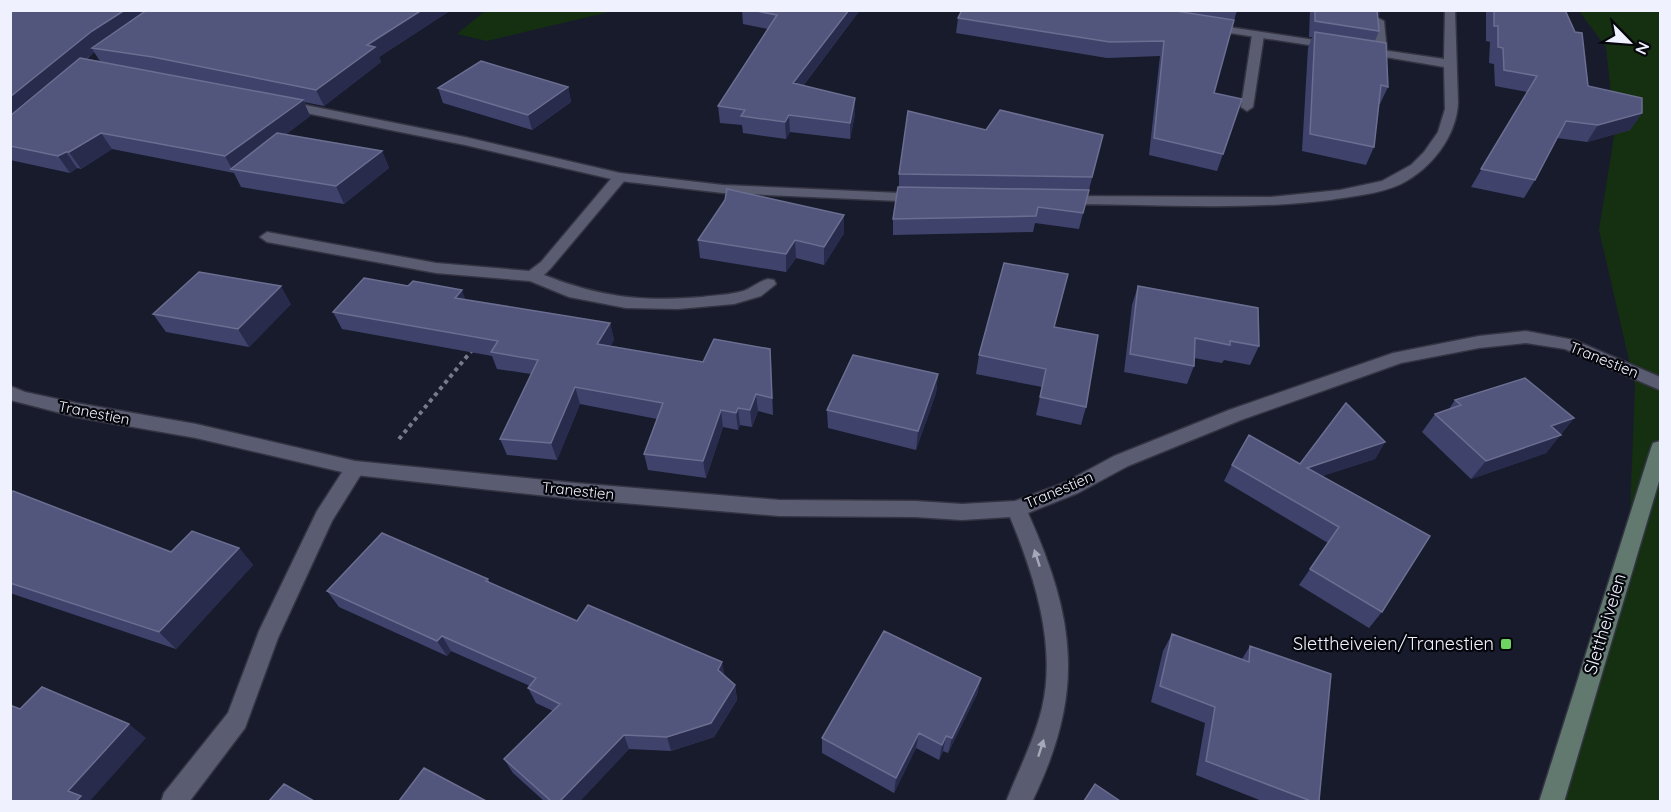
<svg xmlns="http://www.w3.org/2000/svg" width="1671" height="812" font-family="Quicksand,sans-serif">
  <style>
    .green { fill: #143011 }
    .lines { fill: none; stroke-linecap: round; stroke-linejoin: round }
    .lane-casing { stroke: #343443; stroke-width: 3 }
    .street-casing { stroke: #343443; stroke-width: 3 }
    .secondary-casing { stroke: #343443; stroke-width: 3 }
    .path { stroke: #777a89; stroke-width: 4; stroke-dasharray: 4 4; stroke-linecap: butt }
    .lane { fill: #5a5d72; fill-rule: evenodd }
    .street { fill: #5a5d72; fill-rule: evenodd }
    .secondary { fill: #61796f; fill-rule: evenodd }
    .wall { fill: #3f436c; fill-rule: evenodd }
    .shaded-wall { fill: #282b4c }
    .building { fill: #52567c; stroke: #6b6e90; stroke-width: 1.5 }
    .oneway { fill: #a4a8b8 }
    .poi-dot { fill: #6ed360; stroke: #06060d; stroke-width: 2 }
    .labels { text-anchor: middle; stroke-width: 4.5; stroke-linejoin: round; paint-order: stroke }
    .street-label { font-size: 15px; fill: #eff2fe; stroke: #06060d }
    .near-street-label { font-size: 18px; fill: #eff2fe; stroke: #06060d }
    .near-poi-label { font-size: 18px; fill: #eff2fe; stroke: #06060d; text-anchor: end }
  </style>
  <rect width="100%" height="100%" fill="#181b2c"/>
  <path class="green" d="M485,11V10L613,11L487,41L457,34Z
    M1579,11H1660V801L1547,802L1627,589L1635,386L1599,230L1615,130L1606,47Z"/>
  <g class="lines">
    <g class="lane-casing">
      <path id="lane" d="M1378,18L1384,21L1387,52L1381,55L1375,52L1372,21Z
        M1258,32L1264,35L1253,107L1247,111L1241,107L1252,35Z
        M620,173L627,177L625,180L551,268L544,275C600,297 641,302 702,297C716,295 730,295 743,291C752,288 759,281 768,279L774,280L776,284L761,296L734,304L678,309L626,308L569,297L530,281L436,273L267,242L260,237L267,232L436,263L529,271L541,262L615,174Z
        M355,461L362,463L365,468L332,521L278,638L245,728L189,802H161L164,793L228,713L259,631L317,511L348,463Z"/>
    </g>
    <g class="street-casing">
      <path id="street" d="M1445,10H1455L1458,102C1457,136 1431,169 1401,184C1379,194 1354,196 1330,200C1241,211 1151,204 1062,204L1055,200L1062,196L1271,197L1340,190L1382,181L1411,165L1424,152L1438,132L1445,109L1444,67L1362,53L1356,50L1362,47L1444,59Z
        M1208,24L1335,43L1341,46L1335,49L1204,29L1202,27Z
        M285,101L465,137L620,173L723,185L921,194L928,198L921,202L723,193L620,181L465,145L281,108L279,105Z
        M1526,331L1574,340L1660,377V390L1565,349L1526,343L1479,348L1401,363L1241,420L1128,466L1078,493L1028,513C1076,621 1085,692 1032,802H1006C1018,771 1034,741 1042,708C1057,645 1034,575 1010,517L962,520L915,517L779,516L575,499L355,475L196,438L76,417L10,400V386L25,392L76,403L196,424L355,461L575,483L779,500L915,501L962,504L1015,501L1064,483L1114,456L1229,410L1393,353L1479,336Z"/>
    </g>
    <g class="secondary-casing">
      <path id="secondary" d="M1660,441V478L1564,802H1539L1651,448L1653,443Z"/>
    </g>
    <path class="path" d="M399,439L473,349"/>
    <use href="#lane" class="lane"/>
    <use href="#street" class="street"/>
    <use href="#secondary" class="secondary"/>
  </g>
  <path class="wall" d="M10,10H451L379,57L381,62L324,106L304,102L310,116L285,135L382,151L389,168L344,204L241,187L234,173L112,149L81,169L77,168L70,173L10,160ZM94,52L100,61L87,59Z
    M742,10H860L803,86L855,114L850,139L790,132L786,139L743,133L742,125L720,123L718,106L768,29L743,24Z
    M962,10H1237L1214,93L1223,154L1217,171L1149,155L1160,56L1107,58L956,33L958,18Z
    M1310,10H1381L1377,17L1379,31L1375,41L1388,87L1380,104H1379L1374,147L1366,165L1302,151L1308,48L1312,37H1309Z
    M1486,10H1565L1588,86L1642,113L1630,130L1587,142L1557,138L1535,180L1524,198L1471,187L1527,92L1495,86L1494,64L1489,63L1490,42L1486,41Z
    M568,87L571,102L532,130L443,103L438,88Z
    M986,130L1103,135L1079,229L1035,223L1033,232L893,235V219L899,187V174Z
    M844,215V233L824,265L796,258L786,272L700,258L698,240Z
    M408,286L466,300L610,323L614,340L610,346L703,362L771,365L773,415L758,411L752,427L740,425L738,430L723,427L706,478L648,470L644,454L657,419L580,404L557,460L507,455L500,439L531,374L497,369L492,356L342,329L333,312Z
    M1138,286L1259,346L1250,365L1224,360L1222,363L1194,358V366L1187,384L1124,372L1132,305Z
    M291,304L249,347L166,332L153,314Z
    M1055,327L1086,407L1081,425L1036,415L1042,387L976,374L979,355Z
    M938,374L936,393L916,450L828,428L827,410Z
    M1455,400L1574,418L1546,453L1471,479L1422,432L1435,414L1449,409Z
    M1385,442L1375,459L1322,476L1382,612L1369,628L1299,585L1328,543L1224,481L1232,465L1300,464Z
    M10,493L171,552L239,548L253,565L176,649L10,593Z
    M488,579L490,583L577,621L725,677L735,685L737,700L714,737L671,751L629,749L580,801H544L513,773L504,759L553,711L536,703L528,688L530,686L451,651L447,656L339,607L327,591Z
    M1172,634L1242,659L1250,646L1319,801H1262L1196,775L1205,723L1151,702L1163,651Z
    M981,678L977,694L948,753L943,751L939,760L916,748L894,793L822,753V738Z"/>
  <path class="shaded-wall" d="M125,10H157L92,48L94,52L10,123V97L92,31Z
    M422,10H451L379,57L381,62L324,106L316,90L367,45Z
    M849,10H860L793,99V83Z
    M1374,10H1381L1379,16L1370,21Z
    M568,87L571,102L532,130L528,115Z
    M855,98V114L850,139V123Z
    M303,100L310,116L238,170L232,169L225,156Z
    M1642,113L1630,130L1587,142L1598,125Z
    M789,115L790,132L786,139L785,122Z
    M101,133L112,149L81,169L69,152Z
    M382,151L389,168L344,204L336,186Z
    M66,152L77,168L70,173L58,156Z
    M844,215V233L824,265V247Z
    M795,240L796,258L786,272V254Z
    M281,286L291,304L249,347L238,329Z
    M462,290L468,306L455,298Z
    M610,323L614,340L602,361L597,344Z
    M938,374L936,393L916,450L918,431Z
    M575,387L580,404L557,460L551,443Z
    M756,394L758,411L752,427L750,410Z
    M738,408L740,425L738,430L736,413Z
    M721,410L723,427L706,478L703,461Z
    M1574,418L1546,453L1471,479L1486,461L1551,426Z
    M1385,442L1375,459L1297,484L1307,468Z
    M239,548L253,565L176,649L159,632Z
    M442,636L451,651L447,656L437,641Z
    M722,662L725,677L718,670Z
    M981,678L977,694L948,753L952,738Z
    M735,685L737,700L714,737L671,751L667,737Z
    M129,724L146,738L90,801H76L68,791Z
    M919,733L916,748L894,793L896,778Z
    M624,735L629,749L580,801H560Z
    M946,736L943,751L939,760L942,745Z"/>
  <path class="building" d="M10,10H125L92,31L10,97Z
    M147,10H422L367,45L375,47L316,90L153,57L92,48Z
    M751,10H849L793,83L855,98L850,123L789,115L785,122L741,116L745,110L718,106L777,15Z
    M962,10H1169L1234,20L1214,93L1242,99L1223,154L1154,138L1164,41L1110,42L958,18Z
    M1315,10H1377L1379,31L1315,21Z
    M1494,10H1565L1575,32L1582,33L1588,86L1642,98V113L1598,125L1566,121L1535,180L1481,169L1537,76L1504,70L1503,48L1498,47V26H1494Z
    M1315,32L1386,43L1388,87L1381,85L1374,147L1310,134Z
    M80,58L303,100L225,156L101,133L69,152H66L58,156L10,146V116Z
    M481,61L568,87L528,115L438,88Z
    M1000,110L1103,135L1092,177L899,174L908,111L986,130Z
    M277,133L382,151L336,186L231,169Z
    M898,187L1089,190L1083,213L1038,207L1036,216L893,219Z
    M727,189L844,215L824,247L795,240L786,254L698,240L725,200Z
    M1004,263L1068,274L1054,327L1098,335L1086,407L1040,397L1046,369L979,355Z
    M199,272L281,286L238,329L153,314Z
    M364,278L408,286L413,281L462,290L455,298L610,323L597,344L703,362L714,339L770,349L772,398L756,394L750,410L738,408L736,413L721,410L703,461L644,454L663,403L575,387L551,443L500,439L538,360L491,352L498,341L333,312Z
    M1138,286L1258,308L1259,346L1230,341V345L1195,338L1194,366L1130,354Z
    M853,355L938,374L918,431L827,410Z
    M1525,378L1574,418L1551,426L1561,435L1486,461L1435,414L1461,405L1455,400Z
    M1346,403L1385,442L1307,468L1430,536L1382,612L1310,569L1339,527L1232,465L1249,435L1300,464Z
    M13,491L171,552L192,531L239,548L159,632L10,583V493Z
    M382,533L488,579L486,581L577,621L588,605L722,662L718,670L735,685L711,723L667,737L624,735L560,801H551L504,759L560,704L528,688L536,678L442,636L437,641L327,591Z
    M884,631L981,678L952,738L946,736L942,745L919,733L896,778L822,738Z
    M1172,634L1249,662L1250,646L1331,674L1319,801H1311L1206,761L1215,707L1160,686Z
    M42,687L129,724L68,791L81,796L76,801H10V705L20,709Z
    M424,768L486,801H399Z
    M284,784L314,801H269Z
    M1095,784L1120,801H1084Z"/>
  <defs><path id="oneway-solid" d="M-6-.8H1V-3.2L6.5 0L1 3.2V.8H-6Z" transform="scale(1.5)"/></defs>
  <g class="oneway">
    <use href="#oneway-solid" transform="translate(1037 558) rotate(-108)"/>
    <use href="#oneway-solid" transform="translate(1041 748) rotate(-72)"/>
  </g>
  <rect class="poi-dot" x="1500" y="638" width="12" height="12" rx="3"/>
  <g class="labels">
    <g class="street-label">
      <text transform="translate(1604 360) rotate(22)" y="5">Tranestien</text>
      <text transform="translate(94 413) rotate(11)" y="5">Tranestien</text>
      <text transform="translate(1059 490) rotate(-23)" y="5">Tranestien</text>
      <text transform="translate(578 491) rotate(6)" y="5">Tranestien</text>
    </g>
    <g class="near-street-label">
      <text transform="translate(1605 624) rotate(-73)" y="6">Slettheiveien</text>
    </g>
    <g class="near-poi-label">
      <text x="1494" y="650">Slettheiveien/Tranestien</text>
    </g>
  </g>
  <rect width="1671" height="812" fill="none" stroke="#eff2fe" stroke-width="24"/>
  <g transform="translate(1629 42) rotate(115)" stroke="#06060d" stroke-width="4.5" paint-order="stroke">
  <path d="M0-4.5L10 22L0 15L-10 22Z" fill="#eff2fe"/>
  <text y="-9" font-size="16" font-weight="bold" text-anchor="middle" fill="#eff2fe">N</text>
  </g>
</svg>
